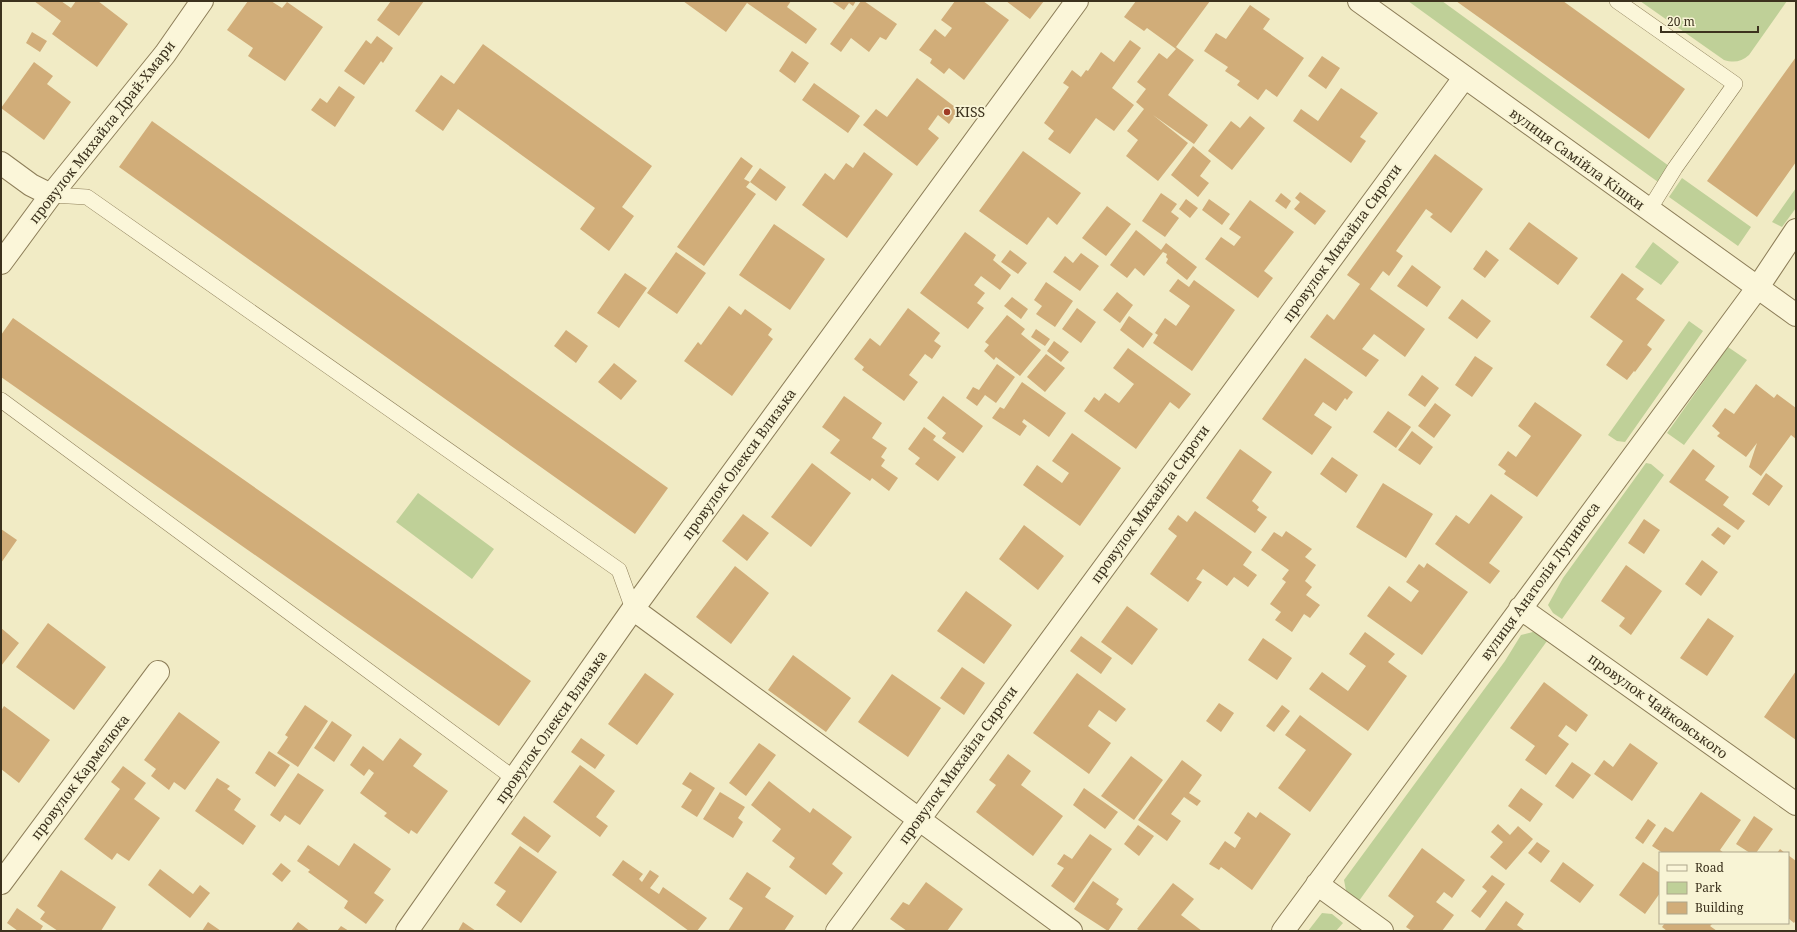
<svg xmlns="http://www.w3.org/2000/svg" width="1797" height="932" font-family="'Noto Serif',serif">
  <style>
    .green { fill: #bfd098 }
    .building { fill: #d1ad79 }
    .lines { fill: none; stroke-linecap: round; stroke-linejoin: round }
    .lane-casing { stroke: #8d7e59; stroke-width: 16 }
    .street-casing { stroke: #8d7e59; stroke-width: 24 }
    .lane { stroke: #fbf6d9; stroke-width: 15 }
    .street { stroke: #fbf6d9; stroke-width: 22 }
    .poi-dot { fill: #9f3b26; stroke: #f8f4d5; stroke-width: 1.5 }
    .labels { text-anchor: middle; stroke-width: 4; stroke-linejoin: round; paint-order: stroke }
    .poi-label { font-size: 14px; fill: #3c321e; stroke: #f8f4d5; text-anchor: start }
    .street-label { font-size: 14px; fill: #3c321e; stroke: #f8f4d5 }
  </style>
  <rect width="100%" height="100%" fill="#f1ebc5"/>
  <path class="green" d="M1408,1H1442L1669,166L1658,182Z
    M1640,1H1787L1749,55C1741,62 1734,63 1724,60Z
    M1682,178L1751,227L1738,246L1669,197Z
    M1796,188V208L1782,227L1772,222Z
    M1653,242L1679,262L1661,285L1635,267Z
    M1689,321L1703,331L1625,442L1617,441L1608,435Z
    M1728,347L1747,360L1684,445L1667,433Z
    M1646,463L1651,464L1664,475L1562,619L1553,613L1548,605L1563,578Z
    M418,493L494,549L472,579L396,522Z
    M1533,632L1540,634L1547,641L1356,905L1347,896L1344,880L1505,661L1521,635Z
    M1322,913L1332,914L1343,923L1336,931H1308Z"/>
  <path class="building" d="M34,1H61L71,8L76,1H98L128,24L97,67L52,34L61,21Z
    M248,1H271L282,8L287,2L323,27L285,81L248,56L253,48L227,30Z
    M391,1H424L399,36L377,20Z
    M683,1H791L787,7L817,29L806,44L747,3L726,32Z
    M831,1H856L853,6L849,3L844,10Z
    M861,1H864L897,24L886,40L880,37L869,52L851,38L841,52L830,44Z
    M955,1H983L1009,20L964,80L949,68L944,74L930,63L932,59L919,50L935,29L945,37L952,28L941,20Z
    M1006,1H1044L1030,19Z
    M1136,1H1210L1176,47L1194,60L1168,95L1208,125L1194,144L1153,115L1188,143L1158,181L1126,156L1138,140L1127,131L1144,109L1136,102L1146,89L1137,82L1159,53L1167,59L1176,49L1147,28L1144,31L1124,17Z
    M1456,1H1563L1685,89L1649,139Z
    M1250,5L1270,19L1263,29L1304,58L1277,97L1266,89L1258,100L1237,85L1240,81L1225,71L1228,67L1204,51L1216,33L1226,39Z
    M32,32L47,41L40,52L26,43Z
    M377,36L393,48L383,63L381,61L364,85L344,71L366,40L371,44Z
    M1130,40L1141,48L1112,88L1134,105L1114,131L1096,118L1070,154L1048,139L1054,131L1044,123L1069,87L1063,83L1072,70L1081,77L1086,70L1088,71L1101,52L1114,62Z
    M483,44L652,166L622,207L634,216L609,251L580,229L595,208L458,109L443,131L415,111L441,75L454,84Z
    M792,51L809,63L795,83L779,71Z
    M1322,56L1340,68L1326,89L1308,76Z
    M1796,57V162L1757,217L1707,181Z
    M34,62L53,76L47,84L71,102L44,140L1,108Z
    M917,78L959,110L949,124L938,115L928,129L939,138L917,166L863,125L876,109L887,117Z
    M814,83L860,116L848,133L802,100Z
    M339,86L355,97L335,127L311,110L320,98L327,103Z
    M1341,88L1378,113L1360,137L1366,141L1351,163L1293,121L1301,109L1318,121Z
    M1250,116L1265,128L1232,170L1208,151L1231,121L1240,128Z
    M152,121L668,488L635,534L119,167Z
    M1193,146L1211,161L1200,176L1209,183L1198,197L1171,175Z
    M1023,151L1081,193L1057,225L1048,217L1027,245L979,211Z
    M864,152L893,174L847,238L802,205L825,173L834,180L846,163L853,168Z
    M1435,154L1483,189L1451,233L1430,217L1433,214L1426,209L1396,251L1403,256L1389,276L1383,271L1370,289L1425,329L1405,357L1374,334L1362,349L1379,360L1366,377L1310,337L1327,314L1334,320L1360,284L1347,275Z
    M741,157L753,166L744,179L750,182L760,168L786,187L776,201L750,182L746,187L756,194L704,266L677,247Z
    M1300,192L1326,211L1315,225L1294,209L1300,202L1295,198Z
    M1161,193L1177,204L1171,212L1179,218L1165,237L1142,221Z
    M1281,193L1291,201L1286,209L1275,201Z
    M1186,199L1198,208L1190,218L1179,209Z
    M1209,199L1230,214L1222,225L1202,210Z
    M1250,200L1294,232L1264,271L1273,278L1258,298L1205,259L1221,237L1234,246L1241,237L1229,229Z
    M1107,206L1131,224L1106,256L1082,238Z
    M1529,222L1578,258L1558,285L1509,249Z
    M774,224L825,259L790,310L739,275Z
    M1136,230L1161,250L1166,243L1197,267L1187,280L1166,263L1168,259L1166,257L1167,254L1163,252L1144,276L1135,268L1127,278L1110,265Z
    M965,232L996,255L993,260L1011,275L1000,290L981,276L974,285L985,293L977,303L984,308L968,329L920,293Z
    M1010,250L1027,263L1018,274L1001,262Z
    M1486,250L1499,260L1485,278L1473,269Z
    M676,252L706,273L677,314L647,293Z
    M1081,253L1099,266L1080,291L1053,272L1065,256L1073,263Z
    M1412,265L1441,287L1427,307L1397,286Z
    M625,273L647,288L619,328L597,313Z
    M1622,273L1644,289L1636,299L1665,320L1647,345L1652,349L1635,372L1634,371L1627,380L1606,365L1623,341L1590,317Z
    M1178,279L1189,287L1194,280L1235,310L1192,371L1153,343L1158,335L1155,333L1165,318L1176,326L1190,306L1169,291Z
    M1046,282L1073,301L1055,327L1036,314L1042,306L1034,300Z
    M1117,292L1133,305L1120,323L1103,310Z
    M1012,297L1028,309L1021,319L1004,306Z
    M1462,299L1491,321L1477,339L1448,318Z
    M729,306L741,315L745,309L772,329L768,335L773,339L732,396L684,361L698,342L701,345Z
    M908,308L940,333L934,341L941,346L932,359L925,354L909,375L918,382L904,401L862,370L864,367L854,359L870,338L880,346Z
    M1077,308L1096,322L1081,343L1062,329Z
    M1007,315L1025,329L1021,334L1041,350L1020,376L996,357L994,360L984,351L989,345L985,342Z
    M1129,316L1153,334L1143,348L1120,330Z
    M13,318L531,681L499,726L1,377V335Z
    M1036,329L1050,339L1045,346L1031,337Z
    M566,330L588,346L576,363L554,346Z
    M1054,341L1069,352L1061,362L1047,351Z
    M1128,348L1191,394L1179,409L1170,402L1136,449L1084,411L1094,397L1099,401L1105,393L1119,403L1134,384L1113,368Z
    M1046,354L1065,368L1045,392L1027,377Z
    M1475,356L1493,368L1472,397L1455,385Z
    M1305,358L1353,392L1347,400L1345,398L1336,411L1323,402L1314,415L1332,427L1312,455L1262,419Z
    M614,363L637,381L621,400L598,382Z
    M997,364L1015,377L996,403L985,395L977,406L966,398L973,387L979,390Z
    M1422,375L1439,388L1425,407L1408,395Z
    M1022,382L1066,413L1049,437L1024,419L1022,422L1027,426L1020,436L992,418L1000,407L1004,409Z
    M1756,384L1774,398L1777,394L1796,408V439L1791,435L1761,476L1749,467L1757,443L1746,457L1717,436L1720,433L1712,426L1725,408L1734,414Z
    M844,396L882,423L872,438L887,448L881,457L885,460L881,466L898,478L889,491L872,478L870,481L830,453L840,440L822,427Z
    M943,396L983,426L963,453L942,438L946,433L927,418Z
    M1535,402L1582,435L1537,497L1504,474L1506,471L1498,465L1508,451L1516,457L1531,436L1518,426Z
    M1435,403L1451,415L1434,438L1418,426Z
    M1388,411L1411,427L1396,448L1373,432Z
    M924,427L936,436L933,440L956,457L938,481L915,464L920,458L908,449Z
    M1412,431L1433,447L1420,465L1398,450Z
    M1072,433L1121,468L1080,526L1023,485L1037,465L1062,483L1069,473L1052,461Z
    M1240,449L1272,472L1252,501L1259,507L1257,510L1267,517L1255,533L1206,498Z
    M1693,449L1715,466L1705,480L1729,497L1723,505L1745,521L1738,530L1669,482Z
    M1332,457L1358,475L1346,493L1320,474Z
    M812,463L851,493L811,547L771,517Z
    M1766,473L1783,486L1769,506L1752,494Z
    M1383,483L1433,514L1406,558L1356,527Z
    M1491,494L1523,517L1489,563L1500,571L1490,584L1435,544L1456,515L1469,524Z
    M1195,511L1252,552L1243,565L1257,575L1248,587L1234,577L1227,586L1203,569L1196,579L1202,582L1188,602L1150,574L1177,536L1168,529L1178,515L1187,522Z
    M743,514L769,533L747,561L722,541Z
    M1644,519L1660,530L1644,554L1628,543Z
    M1024,525L1064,556L1038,590L999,559Z
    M1718,527L1731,536L1724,545L1711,535Z
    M1,529L17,540L1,563Z
    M1286,531L1312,549L1305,557L1316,565L1305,581L1312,587L1306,595L1320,605L1310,618L1304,614L1292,632L1275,620L1281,612L1270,604L1286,582L1282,579L1289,570L1261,550L1274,532L1282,537Z
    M1702,560L1718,572L1701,596L1685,584Z
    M1427,563L1468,592L1422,655L1367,616L1389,586L1411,602L1419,591L1406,582L1419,564L1424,568Z
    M1626,565L1662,591L1631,635L1619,626L1625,618L1601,601Z
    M735,566L769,593L731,644L696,617Z
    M966,591L1012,625L984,664L937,631Z
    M1127,606L1158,629L1132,665L1101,642Z
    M1708,618L1734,636L1707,676L1680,658Z
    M48,623L106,667L74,710L16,667Z
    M1,628L19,643L1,666Z
    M1365,632L1395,654L1388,662L1407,676L1368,731L1309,689L1322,672L1348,691L1366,666L1349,654Z
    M1081,636L1112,658L1101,674L1070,651Z
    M1263,638L1292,658L1277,680L1248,660Z
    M793,655L851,698L826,732L768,690Z
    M962,667L985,683L964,715L940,698Z
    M1796,671V740L1764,717Z
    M645,673L674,694L637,745L608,724Z
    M1077,673L1126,709L1116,722L1099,710L1088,726L1111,743L1089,774L1033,733Z
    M892,674L941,708L908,757L858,722Z
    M1544,682L1588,715L1576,732L1566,725L1558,736L1569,744L1546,775L1525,760L1535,746L1510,728Z
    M1219,703L1234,713L1221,732L1206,721Z
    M305,705L328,721L298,767L277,753L288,737L285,735Z
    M1282,705L1290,711L1274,732L1266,726Z
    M4,706L50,740L19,783L1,769V711Z
    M179,712L220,742L185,790L174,782L169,790L151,776L156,769L144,760Z
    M1300,715L1352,754L1310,812L1278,788L1306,750L1285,735Z
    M332,721L352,735L334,762L314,748Z
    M400,738L422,754L413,766L448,791L417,834L411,830L409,834L384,816L387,813L360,793L374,773L369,769L364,776L350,765L363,746L383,761Z
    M581,738L605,755L595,769L571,752Z
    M759,743L776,755L746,796L729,783Z
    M1630,743L1658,763L1632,801L1594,774L1604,760L1613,767Z
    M269,751L290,765L275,787L255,773Z
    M1008,754L1031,771L1021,785L1063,816L1033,856L976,812L996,785L989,780Z
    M1131,756L1163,780L1134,820L1101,796Z
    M1182,760L1202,775L1189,793L1201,801L1197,806L1184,797L1171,814L1181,821L1167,841L1138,820Z
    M1572,762L1591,775L1573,799L1555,786Z
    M580,765L615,791L596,817L608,826L600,837L553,802Z
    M123,766L146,783L134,799L160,818L129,861L117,853L112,860L84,839L120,789L111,782Z
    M690,772L715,788L697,817L681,807L692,790L682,784Z
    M298,773L324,790L300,825L285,815L280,822L270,815Z
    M217,778L230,786L227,789L241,799L234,810L256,826L243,845L195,811Z
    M769,781L810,813L813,808L852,837L832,864L843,873L826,895L789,867L795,858L772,841L781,829L751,805Z
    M1084,788L1118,812L1105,829L1073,805Z
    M1521,788L1543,804L1530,822L1508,806Z
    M720,792L745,807L738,818L743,822L733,838L703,819Z
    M1701,792L1741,820L1720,850L1724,853H1663L1652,846L1665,827L1673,832Z
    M1248,812L1256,818L1260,812L1291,834L1252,890L1221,867L1219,870L1209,864L1225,841L1235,848L1241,838L1234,833Z
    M524,816L551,836L538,853L511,834Z
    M1754,816L1773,829L1756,853H1750L1736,844Z
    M1648,819L1656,825L1643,844L1635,838Z
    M1498,824L1510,835L1518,826L1533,839L1506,870L1490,857L1503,842L1491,832Z
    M1138,825L1154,836L1139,856L1124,844Z
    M1090,834L1112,849L1074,903L1051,886L1064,868L1057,864L1064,854L1072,859Z
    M1537,842L1550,851L1541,863L1528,853Z
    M354,843L391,869L374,893L384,900L366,924L344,908L348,901L308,872L310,870L297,861L308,845L339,866Z
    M520,846L557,872L521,923L496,905L506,891L494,883Z
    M1422,848L1465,880L1452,898L1444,892L1436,902L1454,915L1442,931H1412L1406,927L1414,916L1388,896Z
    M1780,849L1785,853H1777Z
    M1788,855L1796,861V920L1794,923L1788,918Z
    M623,860L643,874L639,879L642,882L650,870L659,876L650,888L659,894L663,887L707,918L697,931H689L612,875Z
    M1563,862L1594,885L1580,903L1550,881Z
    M1643,862L1660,873V893L1645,914L1619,895Z
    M281,863L291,871L282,882L272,874Z
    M160,869L193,894L200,885L210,893L190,918L148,885Z
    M61,870L116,907L101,931H58L40,919L45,912L37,906Z
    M747,872L771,888L765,897L794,916L784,931H728L743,908L729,899Z
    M1492,875L1505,884L1480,918L1471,911L1487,891L1482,887Z
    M1093,881L1119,899L1116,904L1123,909L1108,931L1074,909Z
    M926,882L963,909L947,931H907L890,919L903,902L909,905Z
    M1173,883L1194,899L1181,915L1202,931H1140L1137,929Z
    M1506,901L1524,914L1517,925L1525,931H1484Z
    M17,908L43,926L40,931H18L7,923Z
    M208,922L221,931H202Z
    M298,922L310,931H291Z
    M463,922L476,931H458Z
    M1665,923H1713L1710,926L1717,931H1667L1662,927Z
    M341,926L349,931H337Z"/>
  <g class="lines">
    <g class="lane-casing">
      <path id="lane" d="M1617,1L1735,84L1675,168L1649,210
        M51,195L87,197L619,570L633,609
        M1,400L515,779"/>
    </g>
    <g class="street-casing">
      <path id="street" d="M1359,1L1796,315
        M1,163L31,185L51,195
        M1,263L51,195L165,54L202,1
        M1520,608L1796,804
        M633,609L1071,931
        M1,883L158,672
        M1317,884L1382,931
        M407,931L633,609L1077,1
        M837,931L1464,78
        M1283,931L1758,287L1796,230"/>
    </g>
    <use href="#lane" class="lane"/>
    <use href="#street" class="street"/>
  </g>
  <circle class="poi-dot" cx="947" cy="112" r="4"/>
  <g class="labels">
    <g class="poi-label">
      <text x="955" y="117">KISS</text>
    </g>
    <g class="street-label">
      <text transform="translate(102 132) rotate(-52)" y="5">провулок Михайла Драй-Хмари</text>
      <text transform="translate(1577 159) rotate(36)" y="5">вулиця Самійла Кішки</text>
      <text transform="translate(1342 243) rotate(-54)" y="5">провулок Михайла Сироти</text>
      <text transform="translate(739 464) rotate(-54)" y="5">провулок Олекси Влизька</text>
      <text transform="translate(1150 504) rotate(-54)" y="5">провулок Михайла Сироти</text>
      <text transform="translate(1540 581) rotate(-54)" y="5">вулиця Анатолія Лупиноса</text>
      <text transform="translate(1658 706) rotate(36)" y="5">провулок Чайковського</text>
      <text transform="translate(551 727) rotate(-55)" y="5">провулок Олекси Влизька</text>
      <text transform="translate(958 765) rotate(-54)" y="5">провулок Михайла Сироти</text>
      <text transform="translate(80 777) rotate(-53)" y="5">провулок Кармелюка</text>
    </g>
  </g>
  <rect width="1797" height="932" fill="none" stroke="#3c321e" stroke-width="4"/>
  <rect x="1659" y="852" width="130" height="72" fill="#f8f4d5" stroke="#ada68c"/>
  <rect x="1667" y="865" width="20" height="6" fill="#fbf6d9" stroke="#ada68c"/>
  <text x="1695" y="872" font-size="12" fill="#3c321e">Road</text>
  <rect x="1667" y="882" width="20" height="12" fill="#bfd098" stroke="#ada68c"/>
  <text x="1695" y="892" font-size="12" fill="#3c321e">Park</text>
  <rect x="1667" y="902" width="20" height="12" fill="#d1ad79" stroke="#ada68c"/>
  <text x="1695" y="912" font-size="12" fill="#3c321e">Building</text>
  <path d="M1661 26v6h97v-6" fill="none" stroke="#3c321e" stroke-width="2"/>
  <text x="1667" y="26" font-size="12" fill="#3c321e" stroke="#f8f4d5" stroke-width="3" paint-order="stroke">20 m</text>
</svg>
